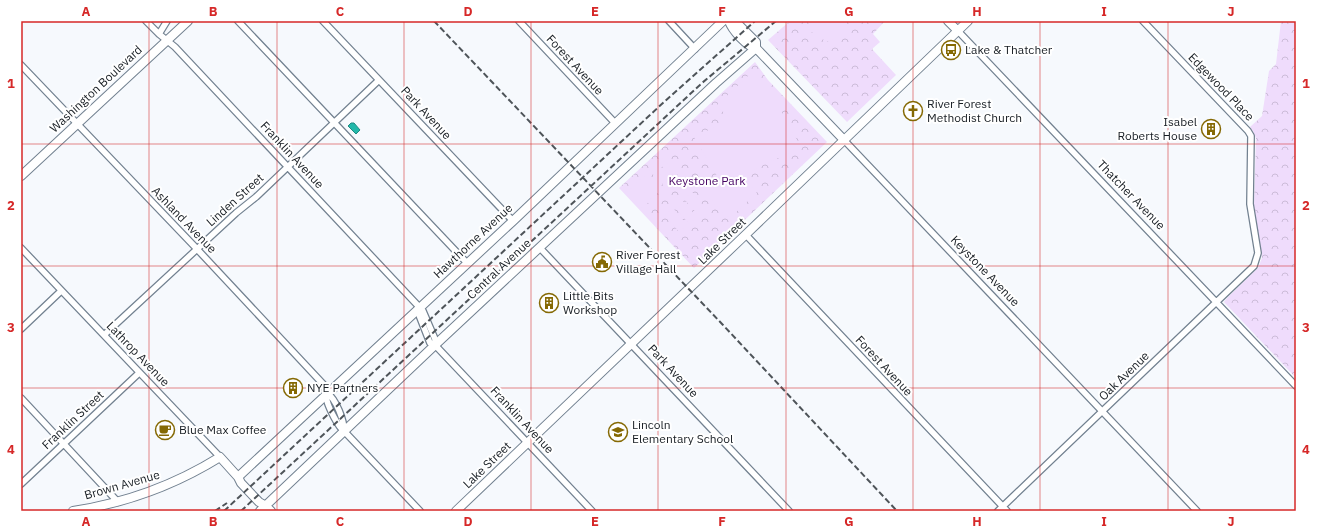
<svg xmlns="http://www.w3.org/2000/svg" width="1317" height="532" font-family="'IBM Plex Sans',sans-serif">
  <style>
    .park { fill: url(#park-crowns) }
    .pitch { fill: #efdcfc }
    .water { fill: #22b8aa; stroke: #1f8a82 }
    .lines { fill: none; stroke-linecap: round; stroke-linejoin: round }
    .street-casing { stroke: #728190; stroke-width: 8 }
    .secondary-casing { stroke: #728190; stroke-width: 10 }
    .street { stroke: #fff; stroke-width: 5.5 }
    .secondary { stroke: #fff; stroke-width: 8 }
    .rail { stroke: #4e5459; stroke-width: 2; stroke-dasharray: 6 3; stroke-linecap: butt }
    .grid { fill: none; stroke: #d62828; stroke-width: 1; stroke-opacity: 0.55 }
    .labels { text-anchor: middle; stroke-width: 4; stroke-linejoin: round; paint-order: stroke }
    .poi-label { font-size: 12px; fill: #171d23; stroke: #fff; text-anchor: start }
    .street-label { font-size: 12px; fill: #171d23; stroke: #fff }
    .park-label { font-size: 12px; fill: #450262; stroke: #fff }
    .neatline { fill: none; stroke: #d62828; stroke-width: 1.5 }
    .grid-label { font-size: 13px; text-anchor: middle; font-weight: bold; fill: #d62828 }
  </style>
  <defs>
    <pattern id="park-crowns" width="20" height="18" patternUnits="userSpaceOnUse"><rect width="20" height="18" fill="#efdcfc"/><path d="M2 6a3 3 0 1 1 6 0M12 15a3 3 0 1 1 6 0" fill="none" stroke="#ccbcd8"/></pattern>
  </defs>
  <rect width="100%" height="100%" fill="#f6f9fd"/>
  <path class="park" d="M790,21H885L873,34L880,42L872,49L896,75L847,122L768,40Z
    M1281,21H1296V378L1224,302L1228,297L1258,268L1262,258L1254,207L1256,138L1253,131L1250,127L1262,116L1269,71L1276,64Z
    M755,62L768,80L827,142L694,268L619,188Z"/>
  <path class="pitch" d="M815,21H843L849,27L840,36L829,42L817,37L808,28Z
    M749,75H755L783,103L779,107L801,147L740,176L744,177L757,192L731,217L725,216L702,189L717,176L694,137L732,119L716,106Z
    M662,158L670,167L666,171L658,162Z
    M653,166L661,175L657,179L649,170Z
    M675,172L683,181L679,185L671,176Z
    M644,176L659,192L651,199L636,183Z
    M666,180L674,189L670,193L662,184Z
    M635,185L650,201L642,208L627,192Z
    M692,192L706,209L699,216L684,199Z
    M682,200L697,217L689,224L675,207Z
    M673,208L687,225L679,232L665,215Z"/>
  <path class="water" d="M351,123H354L360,130L356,134L348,126Z"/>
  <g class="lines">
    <g class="street-casing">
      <path id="street" d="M146,21L159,34L175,47L423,311L435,339V345
        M238,21L467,263
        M323,21L513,221
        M519,21L615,123
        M669,21L695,49
        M958,31L1296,386
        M159,34L167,21
        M21,65L197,249L324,385C326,391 326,395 327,401C329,408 338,427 344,431L420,511
        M844,140L1197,511
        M746,235L1007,511
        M21,248L220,457
        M540,248L789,511
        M419,307V315L430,343L435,345L592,511
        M21,329L61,291
        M104,335L236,213L256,197L379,80
        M327,393C336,399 344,420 344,431
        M21,398L118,502
        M21,484L139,373
        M998,511L1254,266L1258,253L1250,204L1251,136L1248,131L1143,21"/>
    </g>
    <g class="secondary-casing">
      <path id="secondary" d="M729,21C732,30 747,47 756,48L844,140
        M735,21L756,42V48
        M948,21L958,31
        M21,176L188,21
        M238,477L513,221L723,21
        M73,511C126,503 175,485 220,457L238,477L241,483L259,502L266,506L271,511
        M260,511L435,345L716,83L756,48
        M456,511L740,240L968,21"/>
    </g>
    <use href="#street" class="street"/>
    <use href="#secondary" class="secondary"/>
    <path class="rail" d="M434,21L723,325L897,511
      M215,511L227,503
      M224,511L664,102L755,21
      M241,511L702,83L776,21"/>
  </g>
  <path class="grid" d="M149,21V511M277,21V511M404,21V511M531,21V511M658,21V511M786,21V511M913,21V511M1040,21V511M1168,21V511M21,144H1296M21,266H1296M21,388H1296"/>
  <defs>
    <g id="bus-ring" transform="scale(1)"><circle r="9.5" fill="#fff" stroke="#856904" stroke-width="1.5"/><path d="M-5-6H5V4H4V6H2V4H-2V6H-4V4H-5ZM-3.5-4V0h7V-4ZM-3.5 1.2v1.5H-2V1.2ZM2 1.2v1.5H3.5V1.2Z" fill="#856904"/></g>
    <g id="church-ring" transform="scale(1)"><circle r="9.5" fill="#fff" stroke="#856904" stroke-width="1.5"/><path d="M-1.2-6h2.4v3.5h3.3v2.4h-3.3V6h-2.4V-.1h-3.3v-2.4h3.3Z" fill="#856904"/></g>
    <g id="building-ring" transform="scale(1)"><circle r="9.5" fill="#fff" stroke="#856904" stroke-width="1.5"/><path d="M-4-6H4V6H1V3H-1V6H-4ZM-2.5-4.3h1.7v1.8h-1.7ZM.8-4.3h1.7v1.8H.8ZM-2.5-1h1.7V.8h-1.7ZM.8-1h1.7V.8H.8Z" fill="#856904"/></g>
    <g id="civic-ring" transform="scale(1)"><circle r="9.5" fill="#fff" stroke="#856904" stroke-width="1.5"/><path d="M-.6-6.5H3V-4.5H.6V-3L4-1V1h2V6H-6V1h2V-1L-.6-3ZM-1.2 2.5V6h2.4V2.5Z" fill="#856904"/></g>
    <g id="cafe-ring" transform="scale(1)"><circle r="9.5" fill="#fff" stroke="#856904" stroke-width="1.5"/><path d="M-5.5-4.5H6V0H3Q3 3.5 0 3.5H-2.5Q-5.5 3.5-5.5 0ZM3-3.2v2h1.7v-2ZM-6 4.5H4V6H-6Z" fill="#856904"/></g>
    <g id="school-ring" transform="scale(1)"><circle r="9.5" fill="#fff" stroke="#856904" stroke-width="1.5"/><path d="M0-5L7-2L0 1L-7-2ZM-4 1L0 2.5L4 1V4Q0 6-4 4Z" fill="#856904"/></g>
  </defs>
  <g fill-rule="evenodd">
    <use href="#bus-ring" x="951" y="50"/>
    <use href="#church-ring" x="913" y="111"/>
    <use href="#building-ring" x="1211" y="129"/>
    <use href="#civic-ring" x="602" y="262"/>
    <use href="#building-ring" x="549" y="303"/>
    <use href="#building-ring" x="293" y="388"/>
    <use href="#cafe-ring" x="165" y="430"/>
    <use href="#school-ring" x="618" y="432"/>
  </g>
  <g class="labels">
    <g class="poi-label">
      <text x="965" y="54">Lake &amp; Thatcher</text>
      <text x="927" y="108">River Forest<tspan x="927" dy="14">Methodist Church</tspan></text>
      <text x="1197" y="126" text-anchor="end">Isabel<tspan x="1197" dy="14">Roberts House</tspan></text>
      <text x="616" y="259">River Forest<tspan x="616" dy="14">Village Hall</tspan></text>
      <text x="563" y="300">Little Bits<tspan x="563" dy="14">Workshop</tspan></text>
      <text x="307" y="392">NYE Partners</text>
      <text x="632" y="429">Lincoln<tspan x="632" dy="14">Elementary School</tspan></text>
      <text x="179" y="434">Blue Max Coffee</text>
    </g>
    <g class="street-label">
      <text transform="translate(575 65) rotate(47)" y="4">Forest Avenue</text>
      <text transform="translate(1221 87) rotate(46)" y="4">Edgewood Place</text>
      <text transform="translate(96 89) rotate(-43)" y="4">Washington Boulevard</text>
      <text transform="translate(426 113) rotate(47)" y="4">Park Avenue</text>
      <text transform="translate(292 155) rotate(47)" y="4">Franklin Avenue</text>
      <text transform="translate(1131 195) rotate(46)" y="4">Thatcher Avenue</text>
      <text transform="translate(235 200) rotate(-42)" y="4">Linden Street</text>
      <text transform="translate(184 220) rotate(46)" y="4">Ashland Avenue</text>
      <text transform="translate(473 241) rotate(-43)" y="4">Hawthorne Avenue</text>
      <text transform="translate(722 241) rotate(-44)" y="4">Lake Street</text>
      <text transform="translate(499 269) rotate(-43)" y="4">Central Avenue</text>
      <text transform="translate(985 271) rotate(46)" y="4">Keystone Avenue</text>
      <text transform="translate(138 354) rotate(46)" y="4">Lathrop Avenue</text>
      <text transform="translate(884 366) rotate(47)" y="4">Forest Avenue</text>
      <text transform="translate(673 371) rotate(47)" y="4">Park Avenue</text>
      <text transform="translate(1124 376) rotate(-44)" y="4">Oak Avenue</text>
      <text transform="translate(73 420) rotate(-43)" y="4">Franklin Street</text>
      <text transform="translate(522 420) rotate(47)" y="4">Franklin Avenue</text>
      <text transform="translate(487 465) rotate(-44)" y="4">Lake Street</text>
      <text transform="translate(122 485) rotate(-16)" y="4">Brown Avenue</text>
    </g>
    <g class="park-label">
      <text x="707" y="185">Keystone Park</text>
    </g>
  </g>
  <rect width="1317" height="532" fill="none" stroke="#ffffff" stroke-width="44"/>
  <rect x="22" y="22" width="1273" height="488" class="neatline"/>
  <g class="grid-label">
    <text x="86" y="16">A</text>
    <text x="213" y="16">B</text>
    <text x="340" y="16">C</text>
    <text x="468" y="16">D</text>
    <text x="595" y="16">E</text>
    <text x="722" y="16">F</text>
    <text x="849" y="16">G</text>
    <text x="977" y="16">H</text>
    <text x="1104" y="16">I</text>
    <text x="1231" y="16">J</text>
    <text x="11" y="88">1</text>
    <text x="1306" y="88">1</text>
    <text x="11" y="210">2</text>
    <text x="1306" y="210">2</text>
    <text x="11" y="332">3</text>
    <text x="1306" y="332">3</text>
    <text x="11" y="454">4</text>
    <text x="1306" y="454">4</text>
    <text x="86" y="526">A</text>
    <text x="213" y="526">B</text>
    <text x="340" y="526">C</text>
    <text x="468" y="526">D</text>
    <text x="595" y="526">E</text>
    <text x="722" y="526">F</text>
    <text x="849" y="526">G</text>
    <text x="977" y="526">H</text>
    <text x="1104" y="526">I</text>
    <text x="1231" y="526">J</text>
  </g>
</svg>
